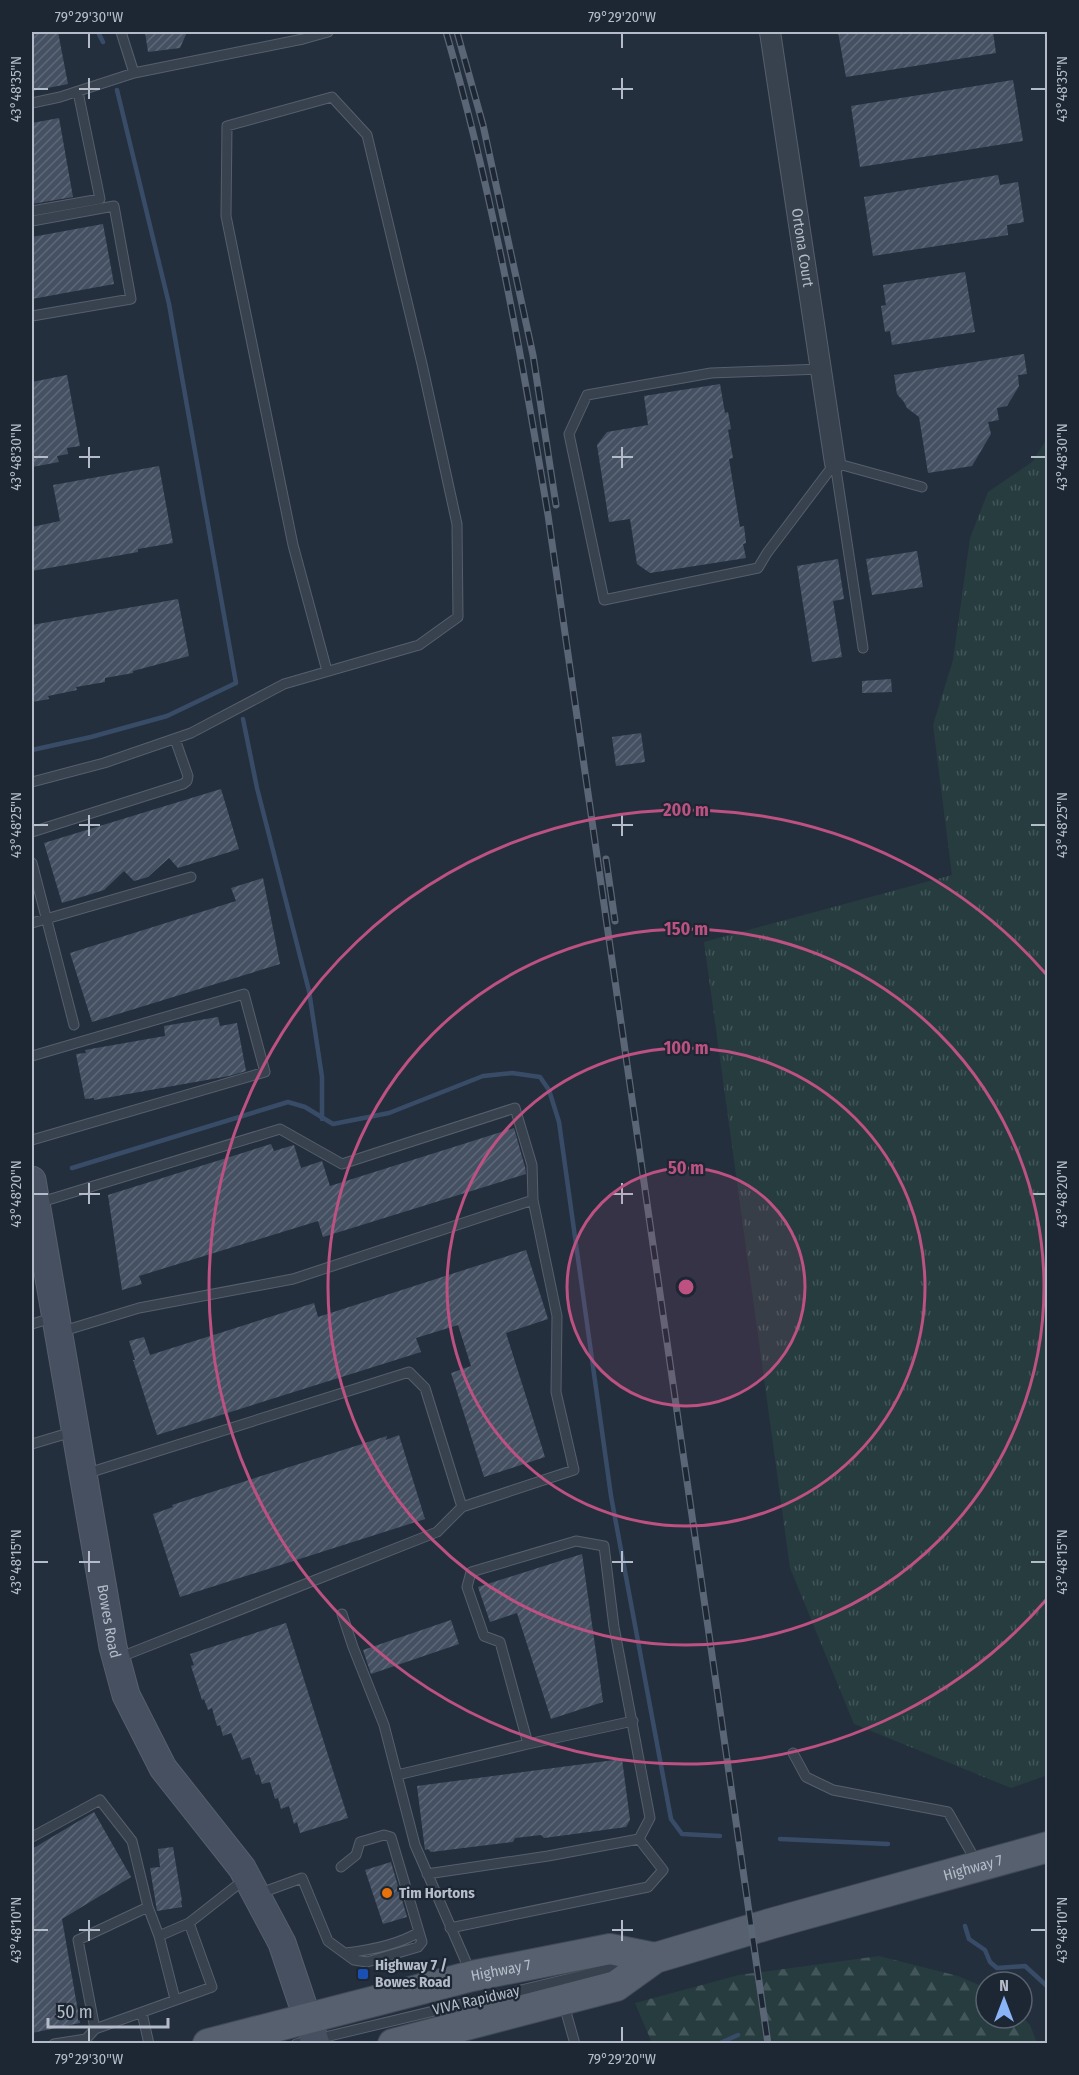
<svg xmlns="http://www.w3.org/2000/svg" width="1079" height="2075" font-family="'Fira Sans Condensed',sans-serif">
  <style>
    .grass { fill: url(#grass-tufts) }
    .forest { fill: url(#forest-firs) }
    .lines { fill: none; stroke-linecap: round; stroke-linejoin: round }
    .stream { stroke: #394c67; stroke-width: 4.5 }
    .building { fill: url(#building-hatch) }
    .lane-casing { stroke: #565f6c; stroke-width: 11 }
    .street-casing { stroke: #565f6c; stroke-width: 22 }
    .secondary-casing { stroke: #565f6c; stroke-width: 29 }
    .primary-casing { stroke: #414a57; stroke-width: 32 }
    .lane { stroke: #38414e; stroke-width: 9 }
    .street { stroke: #38414e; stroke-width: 20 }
    .secondary { stroke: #465061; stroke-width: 27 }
    .primary { stroke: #56606e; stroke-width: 30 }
    .rail-casing { stroke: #5a6575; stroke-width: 7 }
    .rail { stroke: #1d2633; stroke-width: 4.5; stroke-dasharray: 14; stroke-linecap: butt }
    .ticks { fill: none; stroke: #b4bcc9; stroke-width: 2 }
    .ring { fill: none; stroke: #bd5182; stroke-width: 3 }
    .food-dot { fill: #e8710a; stroke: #1d2633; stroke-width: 2 }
    .transit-dot { fill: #1a4fb4; stroke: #1d2633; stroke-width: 2 }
    .labels { text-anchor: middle; stroke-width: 4.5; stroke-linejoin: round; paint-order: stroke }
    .street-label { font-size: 15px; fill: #b4bcc9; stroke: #1d2633 }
    .poi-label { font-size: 15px; font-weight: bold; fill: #b4bcc9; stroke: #1d2633; text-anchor: start }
    .centre { fill: #bd5182; stroke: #1d2633; stroke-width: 3 }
    .ring-label { font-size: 18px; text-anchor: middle; font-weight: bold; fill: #bd5182; stroke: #1d2633; stroke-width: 4.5; stroke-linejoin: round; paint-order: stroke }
    .neatline { fill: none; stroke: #b4bcc9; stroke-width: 2 }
    .ticks-label { font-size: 15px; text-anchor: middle; fill: #b4bcc9 }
  </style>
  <defs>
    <pattern id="grass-tufts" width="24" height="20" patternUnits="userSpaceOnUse" patternTransform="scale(1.5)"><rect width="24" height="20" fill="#263c3f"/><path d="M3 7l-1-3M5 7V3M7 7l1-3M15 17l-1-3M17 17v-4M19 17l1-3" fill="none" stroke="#435659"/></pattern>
    <pattern id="forest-firs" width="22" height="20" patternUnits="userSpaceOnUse" patternTransform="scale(1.5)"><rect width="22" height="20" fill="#263c3f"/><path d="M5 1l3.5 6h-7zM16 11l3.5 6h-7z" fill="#435659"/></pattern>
    <pattern id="building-hatch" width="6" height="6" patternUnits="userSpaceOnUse" patternTransform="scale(1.5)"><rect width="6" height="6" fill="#455162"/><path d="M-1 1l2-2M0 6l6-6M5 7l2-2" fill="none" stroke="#5d6877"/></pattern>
  </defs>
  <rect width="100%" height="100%" fill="#242f3e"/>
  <path class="grass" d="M1047,439L1048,1775L1011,1788L854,1724L790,1568L704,942L952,875L933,725L953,660L970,538L988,492L1032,462Z"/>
  <path class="forest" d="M879,1956L958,1976L986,1988V2018L1022,2017L1030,2025L1037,2043H652L635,2003L739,1975Z"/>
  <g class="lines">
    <path class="stream" d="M98,32L103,42
      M243,719L257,788L309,991L322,1077V1119
      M32,750L91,737L167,716L236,683L169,304L117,90
      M72,1168L288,1102L305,1107L333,1124L389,1113L483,1076L512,1073L540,1077L549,1090L559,1122L611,1496L671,1819L682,1834L720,1836
      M780,1839L888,1844
      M965,1926L969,1939L985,1950L990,1962L997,1968L1025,1966L1048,1987
      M718,2044L738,2035"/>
  </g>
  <path class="building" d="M32,32H58L68,84L32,91Z
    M145,32H187L180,48L148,52Z
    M838,32H993L996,53L846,77Z
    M1013,80L1023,141L860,167L851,106Z
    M59,118L73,197L32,204V123Z
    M998,175L1000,185L1018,182L1024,222L1007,225L1008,235L873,256L864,197Z
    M103,224L114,284L32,299V237Z
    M965,272L975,332L892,345L890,331L885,332L881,306L886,305L883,285Z
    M1024,354L1027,374L1018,375L1019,386L1007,406L997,408L999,420L988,422L991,434L972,466L928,473L919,417L907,408L904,402L897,394L894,375Z
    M67,375L80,446L67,448L68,454L57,456L59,462L32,467V382Z
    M720,384L725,413L728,412L731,429L728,430L733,458L729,459L740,527L744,526L746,543L743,544L746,558L650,573L637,564L630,519L609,522L597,445L607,432L648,425L644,396Z
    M159,466L173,543L138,549V552L32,571V527L60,521L53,485Z
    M917,551L923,587L872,595L866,559Z
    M838,559L844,599L833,601L842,657L812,662L797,566Z
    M178,599L189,656L133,671V673L105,678V682L76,687L77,690L48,696L49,699L32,702V625Z
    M891,679L892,692L862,693V681Z
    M641,733L645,762L616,766L612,737Z
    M221,789L239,849L178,868L169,858L148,877L134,881L124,871L104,890L62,903L44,843Z
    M263,878L280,964L92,1022L70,953L236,901L231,888Z
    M218,1017L220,1026L237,1023L246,1071L229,1076L94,1100V1098L85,1099L76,1054L86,1053L85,1050L165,1036L164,1026Z
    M514,1128L525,1167L526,1174L323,1237L318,1221L139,1276L142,1284L122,1290L108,1195L271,1144L274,1151L294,1145L301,1168L322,1161L330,1186Z
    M526,1250L548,1319L506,1333L545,1457L484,1477L451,1373L471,1366L458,1325L416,1338L421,1352L157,1435L133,1360H135L129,1341L144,1337L150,1355L314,1303L318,1317Z
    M399,1435L425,1519L180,1597L153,1514L173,1507L172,1505L252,1479L387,1436L386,1440Z
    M582,1554L603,1702L551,1719L517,1613L490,1622L478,1587Z
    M451,1620L459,1644L371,1674L363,1650Z
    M286,1623L348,1818L300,1833L297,1822L294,1824L289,1806L281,1809L278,1798L275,1799L270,1782L262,1784L259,1774L256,1775L250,1757L242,1760L231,1733L223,1736L220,1725L217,1726L212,1708L208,1710L204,1699L202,1700L191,1666L194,1665L190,1654Z
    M622,1759L630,1820L626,1827L544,1838L541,1835L515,1838L513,1842L431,1852L428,1849L425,1850L417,1786Z
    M94,1812L131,1877L62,1919L80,2023L32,2033V1849Z
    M173,1847L182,1901H181L182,1907L157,1911L150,1868L160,1867L158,1849Z
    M391,1862L407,1917L383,1924L365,1870Z"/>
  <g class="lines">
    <g class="lane-casing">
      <path id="lane" d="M134,73L303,39L328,32
        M32,103L60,97L134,73L121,32
        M32,211L100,199L78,92
        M32,221L114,206L131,299L32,316
        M821,369L711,373L587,395L569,434L604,600L758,568L767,553L835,463
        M835,463L863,648
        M835,463L922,487
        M32,782L104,763L191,733L284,684L419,645L458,617L457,524L422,364L367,135L332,97L227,126L226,216L293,545L327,671
        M32,832L183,784L187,781L188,776L175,739
        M32,863L74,1025
        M32,923L191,877
        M32,1056L244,994L265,1072L32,1140
        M38,1203L280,1129L342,1164L515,1108L532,1165L533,1200
        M32,1324L52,1318
        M60,1332L139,1308L293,1279L533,1200L557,1316L556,1392L574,1470L462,1507
        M32,1444L72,1432
        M85,1474L409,1372L425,1388L462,1507L437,1532L118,1658
        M342,1614L353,1647L384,1725L415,1845L470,1971
        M793,1753L806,1777L833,1790L948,1812L976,1861
        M397,1775L528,1744
        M32,1837L100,1800L132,1841L148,1907
        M427,1874L548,1856L639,1839L650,1818L614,1627L604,1546L576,1541L471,1572L467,1587L484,1636L500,1642L528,1744L633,1721
        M258,1894L302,1878L328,1941L354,1960L367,1962L418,1947L422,1942L391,1837L384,1835L360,1842L356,1855L341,1867
        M189,1923L212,1987L95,2029L78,1940L148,1907L159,1936L189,1923L245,1879
        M450,1928L648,1887L663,1870L639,1839
        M159,1936L175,1999
        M346,1953C371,1950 398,1945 419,1932
        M564,2005L575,2044
        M142,2013L149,2044
        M54,2044L86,2039L95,2029
        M296,2044L626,1965"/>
    </g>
    <g class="street-casing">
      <g id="street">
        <path id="s1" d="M770,32L835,463"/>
      </g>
    </g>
    <g class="secondary-casing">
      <g id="secondary">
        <path id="s2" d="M32,1180L113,1647L126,1695L163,1768L242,1868L282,1943L316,2044"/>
      </g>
    </g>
    <g class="primary-casing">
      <g id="primary">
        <path id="s3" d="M208,2044L472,1976L610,1949L655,1958"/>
        <path id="s4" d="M393,2044L616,1986L655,1958L773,1923L1048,1847"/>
      </g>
    </g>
    <use href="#lane" class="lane"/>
    <use href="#street" class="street"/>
    <use href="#secondary" class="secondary"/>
    <use href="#primary" class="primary"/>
    <g class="rail-casing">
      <path id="rail" d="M446,32C492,190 521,352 548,515L768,2044
        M457,32L483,125L533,355L556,505
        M606,859L615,921"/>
    </g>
    <use href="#rail" class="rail"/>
  </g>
  <path class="ticks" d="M89,33V48M622,33V48M89,78V99M622,78V99M33,89H48M79,89H100M612,89H633M1031,89H1046M89,447V468M622,447V468M33,457H48M79,457H100M612,457H633M1031,457H1046M89,815V836M622,815V836M33,825H48M79,825H100M612,825H633M1031,825H1046M89,1183V1204M622,1183V1204M33,1194H48M79,1194H100M612,1194H633M1031,1194H1046M89,1551V1572M622,1551V1572M33,1562H48M79,1562H100M612,1562H633M1031,1562H1046M89,1920V1941M622,1920V1941M33,1930H48M79,1930H100M612,1930H633M1031,1930H1046M89,2027V2042M622,2027V2042"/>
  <circle cx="686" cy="1287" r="119" fill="#bd5182" fill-opacity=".12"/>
  <g class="ring">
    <circle cx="686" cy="1287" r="119"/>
    <circle cx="686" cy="1287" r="239"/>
    <circle cx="686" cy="1287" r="358"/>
    <path d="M1046 1600A477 477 0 1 1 1046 974"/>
  </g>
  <circle class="food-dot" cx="387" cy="1893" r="6"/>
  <rect class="transit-dot" x="357" y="1968" width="12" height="12" rx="3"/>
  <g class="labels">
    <g class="street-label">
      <text dy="5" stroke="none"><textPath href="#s1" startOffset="218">Ortona Court</textPath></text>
      <text dy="5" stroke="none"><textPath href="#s2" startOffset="448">Bowes Road</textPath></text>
      <text dy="5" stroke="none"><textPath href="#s4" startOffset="609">Highway 7</textPath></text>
      <text dy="5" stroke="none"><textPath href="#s3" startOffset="302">Highway 7</textPath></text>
      <text transform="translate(476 2000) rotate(-13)" y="5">VIVA Rapidway</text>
    </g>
    <g class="poi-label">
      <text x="399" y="1898">Tim Hortons</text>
      <text x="375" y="1970">Highway 7 /<tspan x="375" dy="17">Bowes Road</tspan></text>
    </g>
  </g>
  <circle cx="686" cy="1287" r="9" class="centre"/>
  <g class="ring-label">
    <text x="686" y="816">200 m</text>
    <text x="686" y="935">150 m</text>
    <text x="686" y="1054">100 m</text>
    <text x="686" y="1174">50 m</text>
  </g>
  <rect width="1079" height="2075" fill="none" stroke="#1d2633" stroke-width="66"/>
  <g transform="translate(1004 2000)"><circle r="28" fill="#1d2633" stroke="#59626f" stroke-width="1.5"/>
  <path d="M0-4.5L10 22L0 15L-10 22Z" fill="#8ab4f8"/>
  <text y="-9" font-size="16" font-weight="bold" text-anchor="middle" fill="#b4bcc9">N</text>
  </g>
  <path d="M48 2018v9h120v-9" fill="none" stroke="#b4bcc9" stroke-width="3"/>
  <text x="57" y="2018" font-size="18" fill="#b4bcc9" stroke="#1d2633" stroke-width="4.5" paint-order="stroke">50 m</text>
  <rect x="33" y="33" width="1013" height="2009" class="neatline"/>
  <g class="ticks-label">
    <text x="89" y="22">79°29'30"W</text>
    <text x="622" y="22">79°29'20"W</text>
    <text transform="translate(16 89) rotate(-90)" y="5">43°48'35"N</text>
    <text transform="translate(1062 89) rotate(-90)" y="5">43°48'35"N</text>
    <text transform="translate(16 457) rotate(-90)" y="5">43°48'30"N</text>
    <text transform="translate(1062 457) rotate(-90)" y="5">43°48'30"N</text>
    <text transform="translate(16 825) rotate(-90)" y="5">43°48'25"N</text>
    <text transform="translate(1062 825) rotate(-90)" y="5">43°48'25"N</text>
    <text transform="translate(16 1194) rotate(-90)" y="5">43°48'20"N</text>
    <text transform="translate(1062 1194) rotate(-90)" y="5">43°48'20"N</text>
    <text transform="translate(16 1562) rotate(-90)" y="5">43°48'15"N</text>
    <text transform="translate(1062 1562) rotate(-90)" y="5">43°48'15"N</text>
    <text transform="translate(16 1930) rotate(-90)" y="5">43°48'10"N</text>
    <text transform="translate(1062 1930) rotate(-90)" y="5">43°48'10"N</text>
    <text x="89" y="2064">79°29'30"W</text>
    <text x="622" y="2064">79°29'20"W</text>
  </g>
</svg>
